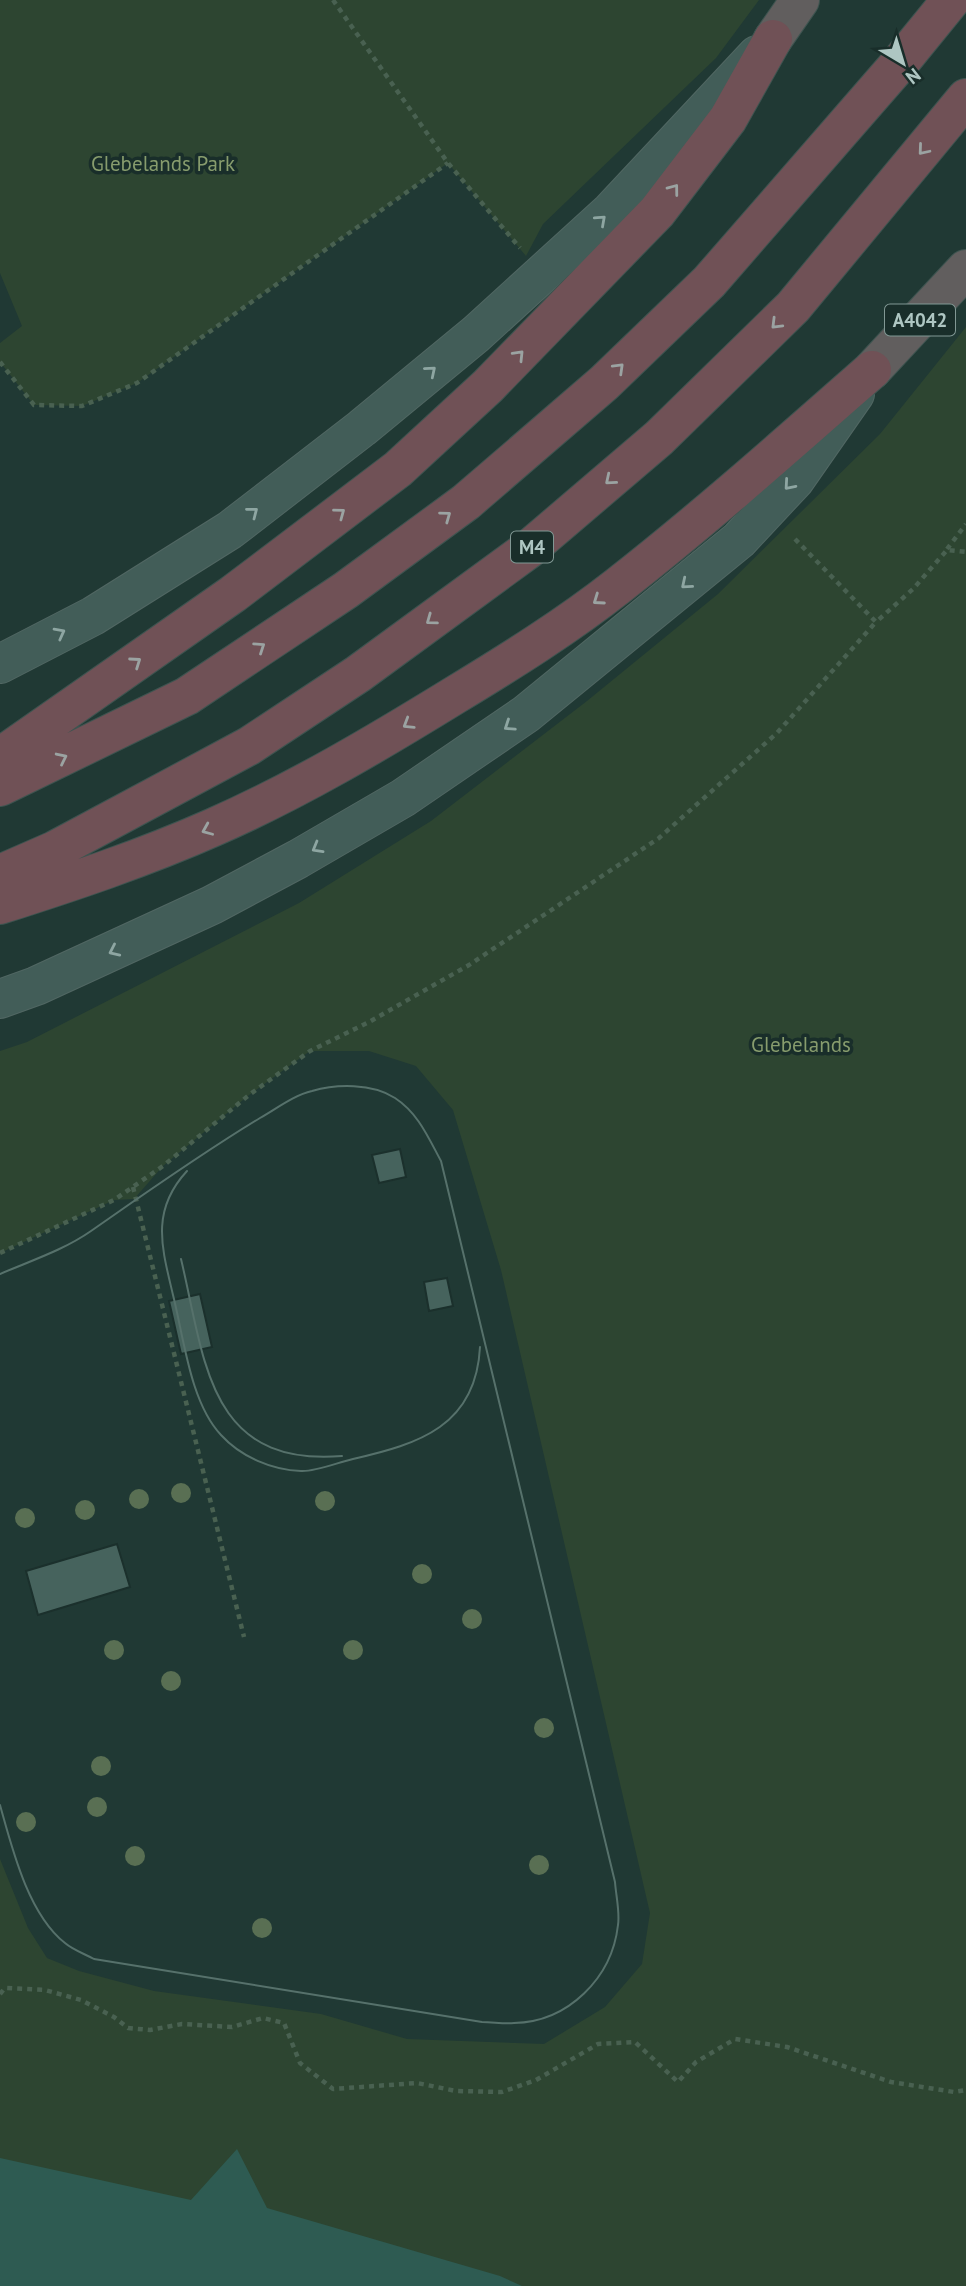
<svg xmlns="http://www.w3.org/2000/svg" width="966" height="2286" font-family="'PT Sans',sans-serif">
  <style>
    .green { fill: #2d4531 }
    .water { fill: #2e5b52 }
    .building { fill: #46635d; stroke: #1b302c; stroke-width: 2 }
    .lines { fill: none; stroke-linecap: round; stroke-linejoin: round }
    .secondary-casing { stroke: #516763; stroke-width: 40 }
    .trunk-casing { stroke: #3e5450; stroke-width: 40 }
    .motorway-casing { stroke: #3e5450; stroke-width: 40 }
    .path { stroke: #496151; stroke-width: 4.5; stroke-dasharray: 5 5; stroke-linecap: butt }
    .secondary { stroke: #425d58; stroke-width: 38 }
    .trunk { stroke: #615e5e; stroke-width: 38 }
    .motorway { stroke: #705156; stroke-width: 38 }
    .tram { stroke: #56716b; stroke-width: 2 }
    .tree { fill: #596f53 }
    .oneway { stroke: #9ba3a2 }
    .oneway2 { stroke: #8ea6a2 }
    .labels { text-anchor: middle; stroke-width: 7; stroke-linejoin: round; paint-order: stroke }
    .shield { fill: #192e2a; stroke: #819894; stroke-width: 2 }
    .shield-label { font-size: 19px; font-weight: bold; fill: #aec6c2 }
    .park-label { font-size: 21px; fill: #879c6d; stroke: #192e2a }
  </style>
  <rect width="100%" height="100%" fill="#203934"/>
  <path class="green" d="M0,0H759L716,58L543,224L526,256L448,163L137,383L82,406L34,405L0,362V343L22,326L0,273Z
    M966,327V2286H15L0,2280V1859L28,1928L47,1958L79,1971L154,1991L321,2014L407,2039L544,2044L605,2007L642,1964L650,1913L501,1270L453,1110L416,1066L369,1051H310L249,1095L163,1166L134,1199L114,1200L0,1253V1051L27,1042L299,903L431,821L587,701L718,594L880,434Z"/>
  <path class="water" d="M237,2149L267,2208L500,2276L522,2286H0V2158L191,2200Z"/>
  <path class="building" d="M400,1149L406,1177L379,1183L372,1155Z
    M447,1278L453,1306L429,1311L424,1282Z
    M200,1294L212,1347L181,1354L169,1301Z
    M117,1544L130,1587L38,1615L26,1571Z"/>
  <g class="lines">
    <g class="secondary-casing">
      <path id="secondary" d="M0,664L93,616L230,530L362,428L476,334L611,211L757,55
        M0,999L36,986L212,905L298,859L403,798L526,714L739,540L795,480L855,394"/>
    </g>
    <g class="trunk-casing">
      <path id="trunk" d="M773,39L800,0
        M872,370L966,269"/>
    </g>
    <g class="motorway-casing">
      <path id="motorway" d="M0,757L233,594L398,469L488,386L657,212L728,119L773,39
        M0,787L187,696L346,590L466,502L604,383L709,282L898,65L951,0
        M0,874L55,850L249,746L358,674L529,549L659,438L793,307L966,98
        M0,905C72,882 144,858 214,827C298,790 377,743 455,695C511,661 567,626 618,586C706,517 789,443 872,370"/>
    </g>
    <path class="path" d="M333,0L448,163L520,248
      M0,362L34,405L82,406L137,383L448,163
      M795,539L876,622L913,589L947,550L966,552
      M947,549L966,524
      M133,1187L244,1637
      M0,1253L114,1200L163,1166L249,1095L310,1051L369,1022L469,965L659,838L777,733L876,622
      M0,1994L5,1988L45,1990L81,2000L114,2017L128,2028L150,2030L182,2024L232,2027L263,2018L284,2023L300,2063L333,2089L417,2083L456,2091L502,2092L536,2080L598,2044L635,2042L678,2082L696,2062L735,2039L787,2047L891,2082L954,2092L966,2090"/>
    <use href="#secondary" class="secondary"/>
    <use href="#trunk" class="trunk"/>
    <use href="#motorway" class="motorway"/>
    <path class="tram" d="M187,1171C150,1211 162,1248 173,1295C184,1338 190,1402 221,1435C241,1457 272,1470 301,1471C315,1472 339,1462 353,1459C419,1444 476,1426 480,1347
      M181,1259C205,1359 207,1467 342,1456
      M0,1274C30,1261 64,1250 91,1231C147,1192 202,1153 260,1118C276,1109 294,1095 312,1091C336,1084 372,1083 395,1098C418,1113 428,1137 441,1161L615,1882C616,1896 620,1912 618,1925C612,1978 568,2022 514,2023C504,2024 493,2022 482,2022L94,1959C85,1954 73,1950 65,1943C28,1914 12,1848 0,1805"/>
  </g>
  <g class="tree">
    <circle cx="181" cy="1493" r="10"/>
    <circle cx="139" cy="1499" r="10"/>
    <circle cx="325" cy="1501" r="10"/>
    <circle cx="85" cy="1510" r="10"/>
    <circle cx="25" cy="1518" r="10"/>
    <circle cx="422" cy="1574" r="10"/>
    <circle cx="472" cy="1619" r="10"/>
    <circle cx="114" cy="1650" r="10"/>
    <circle cx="353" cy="1650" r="10"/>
    <circle cx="171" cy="1681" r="10"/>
    <circle cx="544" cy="1728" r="10"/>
    <circle cx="101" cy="1766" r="10"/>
    <circle cx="97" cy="1807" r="10"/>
    <circle cx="26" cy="1822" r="10"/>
    <circle cx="135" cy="1856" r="10"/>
    <circle cx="539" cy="1865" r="10"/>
    <circle cx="262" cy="1928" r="10"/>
  </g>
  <defs><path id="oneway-chevron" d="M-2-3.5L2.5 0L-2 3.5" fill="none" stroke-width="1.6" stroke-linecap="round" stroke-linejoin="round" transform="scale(1.75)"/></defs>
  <g class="oneway">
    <use href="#oneway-chevron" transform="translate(923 150) rotate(130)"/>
    <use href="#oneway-chevron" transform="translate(674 189) rotate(-53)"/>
    <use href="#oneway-chevron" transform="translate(776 324) rotate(135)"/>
    <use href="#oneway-chevron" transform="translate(519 355) rotate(-46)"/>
    <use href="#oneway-chevron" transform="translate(619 368) rotate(-44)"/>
    <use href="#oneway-chevron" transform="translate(610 480) rotate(140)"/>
    <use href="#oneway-chevron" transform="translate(340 513) rotate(-37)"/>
    <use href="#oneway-chevron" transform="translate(446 516) rotate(-36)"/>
    <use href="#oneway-chevron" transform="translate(598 600) rotate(145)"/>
    <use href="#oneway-chevron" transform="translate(431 620) rotate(144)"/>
    <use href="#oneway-chevron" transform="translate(260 647) rotate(-34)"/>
    <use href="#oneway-chevron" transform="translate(136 662) rotate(-35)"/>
    <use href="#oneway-chevron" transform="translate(408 724) rotate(148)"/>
    <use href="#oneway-chevron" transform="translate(62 758) rotate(-26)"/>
    <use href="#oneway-chevron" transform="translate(207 830) rotate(157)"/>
  </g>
  <g class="oneway2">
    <use href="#oneway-chevron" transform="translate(601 220) rotate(-42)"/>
    <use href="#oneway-chevron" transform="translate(431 371) rotate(-40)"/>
    <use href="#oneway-chevron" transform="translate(789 485) rotate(131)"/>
    <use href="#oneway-chevron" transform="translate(253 512) rotate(-38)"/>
    <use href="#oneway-chevron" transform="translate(686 584) rotate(140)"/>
    <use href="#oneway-chevron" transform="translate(60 633) rotate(-28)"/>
    <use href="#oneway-chevron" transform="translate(509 726) rotate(146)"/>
    <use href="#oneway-chevron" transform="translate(317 848) rotate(150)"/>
    <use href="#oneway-chevron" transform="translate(114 951) rotate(155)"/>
  </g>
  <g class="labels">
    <g class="shield">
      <rect x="885" y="304.5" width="70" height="31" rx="5"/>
      <rect x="511" y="531.5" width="42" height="31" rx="5"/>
    </g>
    <g class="shield-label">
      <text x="920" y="327">A4042</text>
      <text x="532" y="554">M4</text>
    </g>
    <g class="park-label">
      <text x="163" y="171">Glebelands Park</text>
      <text x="801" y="1052">Glebelands</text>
    </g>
  </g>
  <g transform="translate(903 63) rotate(142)" stroke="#192e2a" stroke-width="5" paint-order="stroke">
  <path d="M0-5L12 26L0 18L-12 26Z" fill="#aec6c2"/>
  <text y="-10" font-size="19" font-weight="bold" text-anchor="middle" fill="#aec6c2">N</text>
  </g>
</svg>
